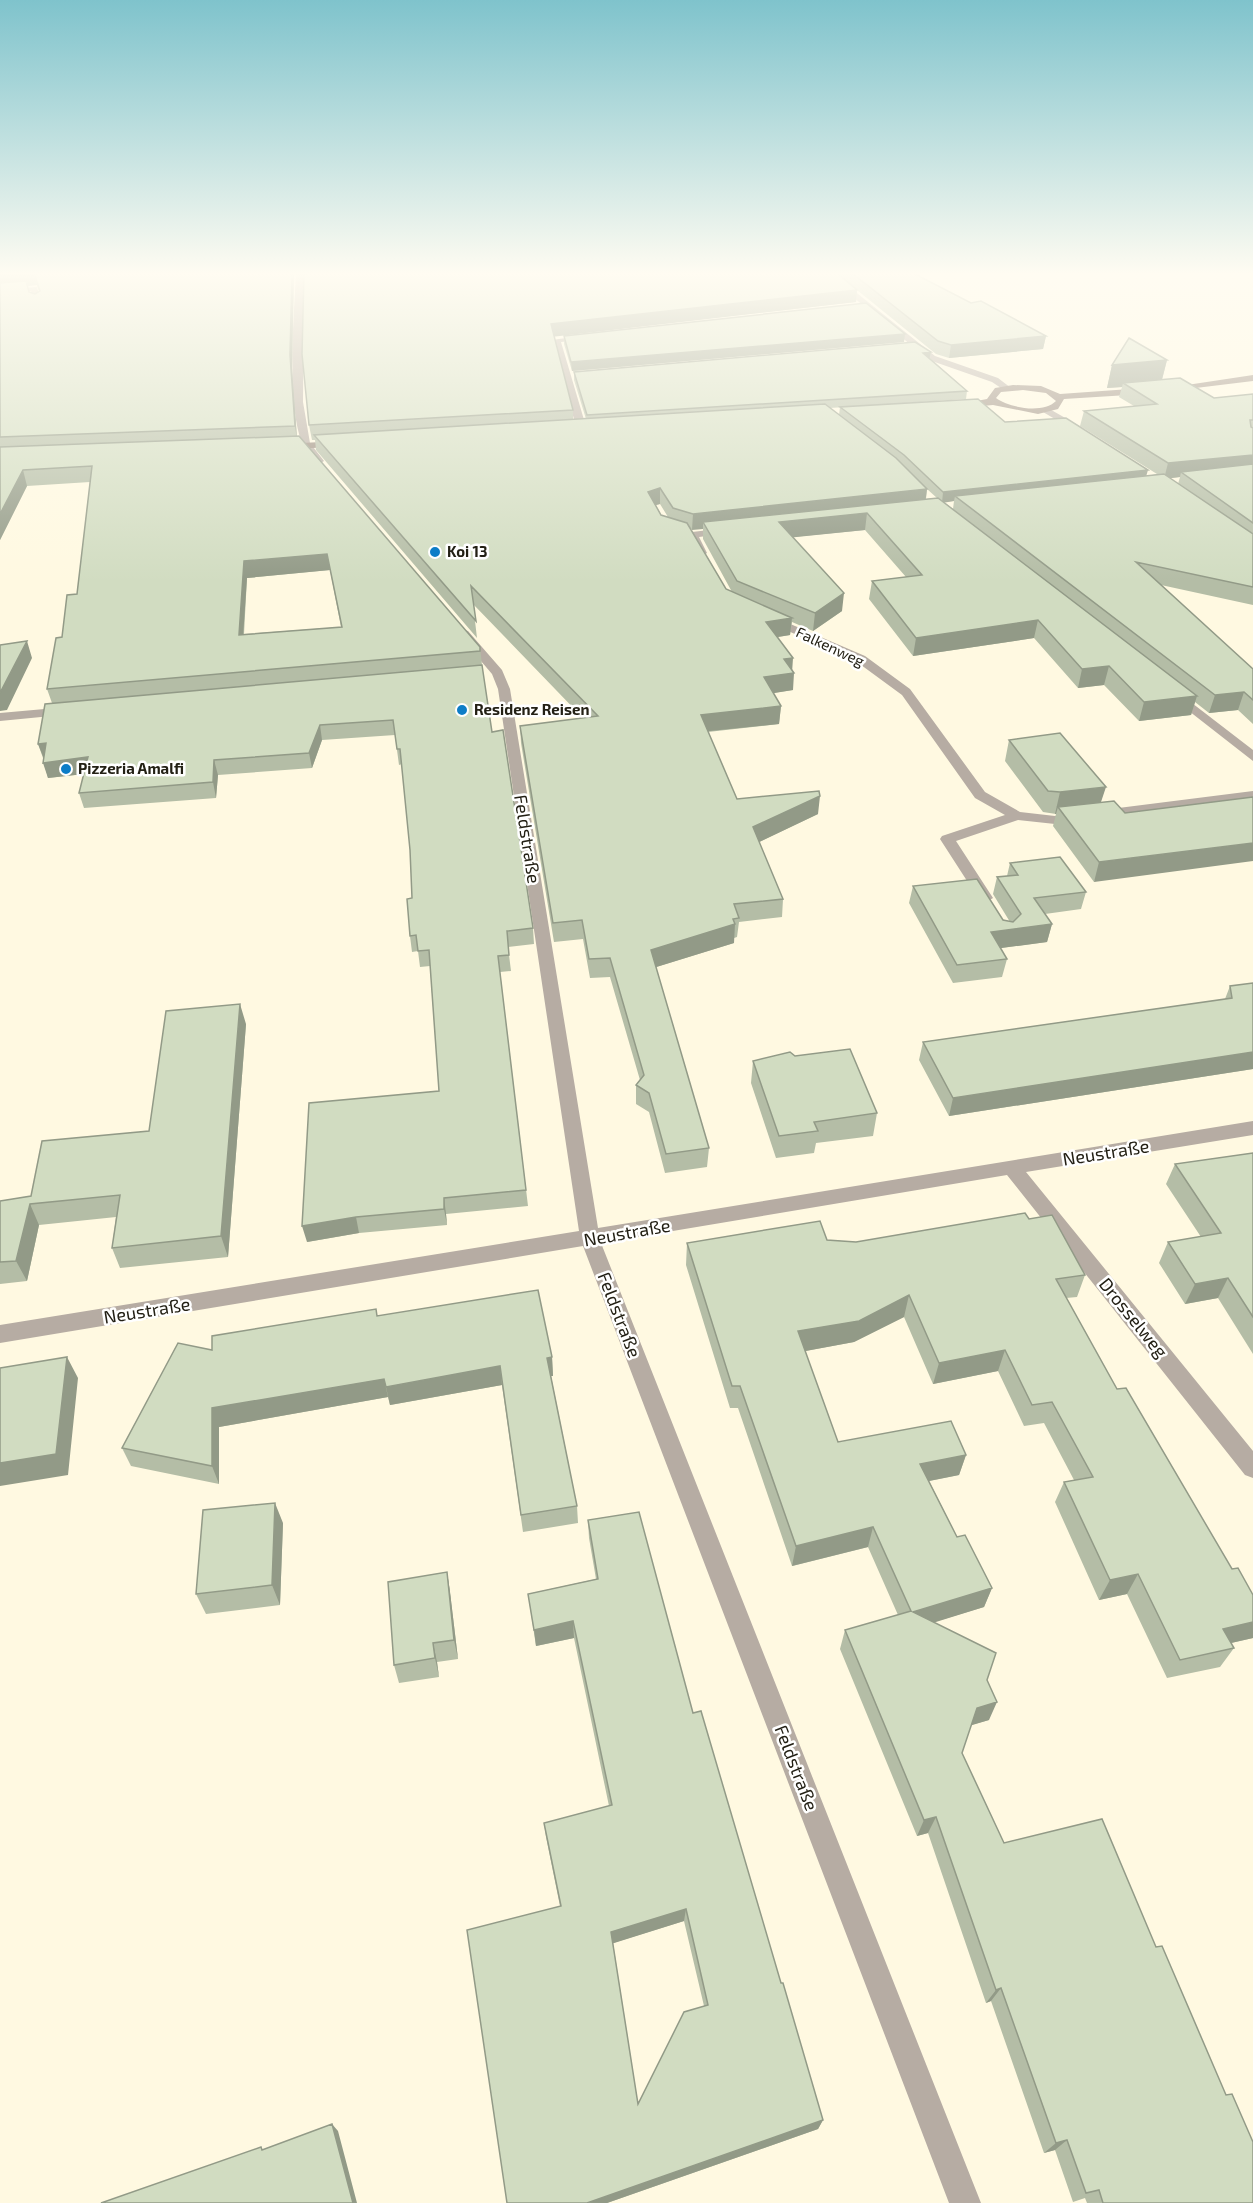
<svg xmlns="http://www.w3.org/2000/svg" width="1253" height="2203" font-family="'Exo 2',sans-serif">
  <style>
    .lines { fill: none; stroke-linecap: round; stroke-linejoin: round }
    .street { fill: #b6aca3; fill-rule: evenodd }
    .secondary { fill: #96877a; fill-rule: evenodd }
    .wall { fill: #b4bda6; fill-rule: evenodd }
    .shaded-wall { fill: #929a87 }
    .building { fill: #d1dcc1; stroke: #929a87; stroke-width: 1.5; fill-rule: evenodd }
    .poi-dot { fill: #0d7dc7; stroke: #fff; stroke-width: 2 }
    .labels { text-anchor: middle; stroke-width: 5; stroke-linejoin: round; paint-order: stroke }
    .far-poi-label { font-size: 15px; font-weight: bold; fill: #232015; stroke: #fff; text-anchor: start }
    .far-street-label { font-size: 15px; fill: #232015; stroke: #fff }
    .street-label { font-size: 18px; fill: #232015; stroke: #fff }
  </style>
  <rect width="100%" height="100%" fill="#fff9e1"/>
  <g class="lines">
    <path class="street" d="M296,273H304L303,402L310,443L324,461L319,464C280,449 295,310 296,273Z
      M824,273H832L935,356L998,378L1011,388L1004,390L992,382L929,360Z
      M37,287L41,303L37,305L33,303L31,291L0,294V290Z
      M587,335L590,339L561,342L587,430L582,433L577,430L552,340Z
      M1046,407L1083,428L1085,430L1077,432L1043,412L1042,410Z
      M726,528L731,531L730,533L699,537L707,553L702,556L698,555L687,535L692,532Z
      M766,617H774L865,656L910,689L985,792L1020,812L1055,816L1253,791V799L1055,824L1018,820L956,841L993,898L985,903L980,901L940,839L942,836L1005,815L975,798L902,695L857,662L766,621Z
      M464,630L468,631L502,670L510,689L598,1228L1253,1121V1135L1026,1172L1253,1451V1478L1245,1475L1007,1175L601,1243L981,2203H949L583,1246L0,1343V1325L579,1231L498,689L492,674L458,634Z
      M1175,690L1253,750V761L1171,697L1169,694Z
      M67,707L72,708V714L0,721V713Z"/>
    <path class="secondary" d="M1253,375V381L1171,391L1167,388Z
      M1013,385L1041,386L1060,394L1144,388L1148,391L1144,394L1064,399L1058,409L1038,414L993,405L960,408L956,405L987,399L995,388ZM1023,390L1046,393L1056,401C1043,414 1010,408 996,398L1001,392Z
      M340,441L343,442V446L283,450L278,447L283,444Z"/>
  </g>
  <path class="wall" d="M0,273H294L292,368L297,436L480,647L482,665L492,732L533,928L534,944L508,947L511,971L500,972L528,1206L446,1214L447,1225L359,1233L307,1242L439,1091L430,966L420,967L418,951L412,952L410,936L412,898L410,850L402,764L399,765L395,735L322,740L312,768L218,775L216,798L84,808L79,793L84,774L48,778L43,758L38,744L52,703L47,689L62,637L77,594L90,482L27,486L0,540ZM37,285L39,292L35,294L29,292L27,286ZM330,570L341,627L244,634L247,578Z
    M304,273H913L971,303L1046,336L1043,349L949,358L936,354L857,290L856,302L554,336L573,410V419H586L574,380V372L931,352L930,358L967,391L966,399L830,408L839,415L840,407L1005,422L1147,476L1157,474L1080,426L1084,411L1134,406L1119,397L1122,387L1107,388L1112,365L1167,360L1162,380L1214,398L1253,394V605L1161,585L1253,669V724L1238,710L1209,713L1195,702L1191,715L1139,721L1104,685L1078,688L1034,638L913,656L869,599L872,581L906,577L865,530L793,537L842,611L813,631L792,622L790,635L778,637L792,670L793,690L773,693L781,706L779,724L708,732L737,799L818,814L759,842L783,899L782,917L739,922L737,937L734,938V943L656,967L709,1148L707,1167L665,1173L649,1112L636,1104V1085L640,1080L610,977L590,978L583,939L554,942L521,743L520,726L583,718L473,604L477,638L316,450L315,440H312L309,425ZM1180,477L1178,484L1170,478ZM927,489L937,498L926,499ZM954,501L953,509L944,502ZM660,504L668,517L661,515L656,505ZM691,529H703V539L732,592L726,589Z
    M564,336L904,342L572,371L564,344Z
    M1009,740L1101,802L1125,813L1094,882L1053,826L1056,814L1043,812L1005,761Z
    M1010,863L1086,892L1081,909L1045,914L1052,924L1047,942L1000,948L1007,959L1002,977L953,983L909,903L913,886L1010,922L993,894L997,877L1007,876Z
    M1230,986L1253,1069L949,1116L919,1060L923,1042L1225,999Z
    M246,1024L228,1257L120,1268L112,1248L116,1217L39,1225L27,1281L0,1284V1201L31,1196L149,1131Z
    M753,1061L877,1113L873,1136L816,1143L814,1153L776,1158L751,1083Z
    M1253,1153V1354L1218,1298L1185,1304L1159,1263L1168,1242L1201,1237L1166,1184L1175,1164Z
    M1029,1219L1085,1275L1077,1297L1066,1298L1253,1638L1231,1643L1234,1648L1220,1667L1167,1678L1127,1594L1099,1600L1055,1502L1064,1482L1074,1480L1044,1423L1024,1426L998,1371L933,1384L904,1317L854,1342L805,1351L838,1442L966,1455L959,1475L929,1481L957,1537L992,1588L984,1607L934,1622L987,1680L989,1720L971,1725L962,1753L1004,1843L1253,2203H1087L1085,2198L1073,2202L1055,2150L1044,2153L991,2001L986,2003L928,1833L917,1836L840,1649L845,1630L898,1615L868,1547L792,1566L738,1408H730L686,1265L687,1243L827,1240L856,1242Z
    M378,1316L552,1357L553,1376H551L577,1506L578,1523L523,1532L502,1385L390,1405L388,1397L219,1427V1484L131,1466L122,1448L212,1350Z
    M588,1520L693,1713L781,1983L823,2120L818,2129L607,2203H507L560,1906L546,1837L544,1823L609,1806L574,1638L536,1646L528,1594L596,1579L589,1538ZM684,1921L704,2006L638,2104L613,1943Z
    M283,1523L280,1605L206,1614L196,1594Z
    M447,1572L450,1592L458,1659L437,1662L439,1677L399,1683L394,1665Z"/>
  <path class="shaded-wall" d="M25,273H34L37,285L0,288V275Z
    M292,273H294L292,368L297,440L295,426L290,355Z
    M857,290L856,302L551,337V324Z
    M905,334L904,342L572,371L571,362Z
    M1046,336L1043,349L949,358L951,345Z
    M931,352L929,360L923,353Z
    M1167,360L1161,383H1123L1122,387L1107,388L1112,365Z
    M1253,455V469L1181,472L1180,477L1164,479L1168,463Z
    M23,470L27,486L0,540V514Z
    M1148,470L1145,480L955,496L954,501L942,503L943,492Z
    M660,488V504L648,507V492Z
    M927,489L925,504L703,522V529L692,530L693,514Z
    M867,513L865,530L777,539L779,522Z
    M327,554L330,570L247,578L242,652L239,635L244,561Z
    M844,593L842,611L813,631L815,613Z
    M792,618L790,635L765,639L766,622Z
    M1038,620L1034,638L913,656L916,638Z
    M27,641L32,658L7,710L0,711V693Z
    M793,658L792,673H794L793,690L762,695L764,677L784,659Z
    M1109,666L1104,685L1078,688L1082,669Z
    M1244,692L1238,710L1209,713L1215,695Z
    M1197,696L1191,715L1139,721L1144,702Z
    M781,706L779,724L700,732L701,715Z
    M320,725L322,740L312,768L309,753Z
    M46,743L44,759L38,744Z
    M88,757L93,773L48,778L43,763Z
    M214,760L218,775L216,798L213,782Z
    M1106,787L1099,808L1058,807L1056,814H1055L1060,792Z
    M820,796L818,814L751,846L753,827Z
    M1253,843V861L1094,882L1099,862Z
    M735,924L734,943L650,969L651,950Z
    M1052,924L1047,942L987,950L991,932Z
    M240,1004L246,1024L228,1257L221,1236Z
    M1253,1052V1069L949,1116L953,1098Z
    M444,1198L446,1214L447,1225L444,1209Z
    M30,1204L39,1225L27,1281L16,1261Z
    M356,1217L359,1233L307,1242L302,1226Z
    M1228,1278L1218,1298L1185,1304L1195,1284Z
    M909,1295L904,1317L854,1342L795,1353L798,1331Z
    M1005,1350L998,1371L933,1384L939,1363Z
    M67,1357L78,1378L68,1475L0,1486V1463Z
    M552,1357L553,1376H548L547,1358Z
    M500,1366L502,1385L390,1405L386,1387Z
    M384,1379L388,1397L219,1427V1484L212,1466V1408Z
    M966,1455L959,1475L914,1484L920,1464Z
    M275,1503L283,1523L280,1605L272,1585Z
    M873,1527L868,1547L792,1566L796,1546Z
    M447,1572L450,1592L458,1659L454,1640Z
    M1138,1574L1127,1594L1099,1600L1110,1580Z
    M992,1588L984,1607L907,1631L913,1612Z
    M573,1621L574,1638L536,1646L534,1630Z
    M1253,1622V1638L1209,1648L1223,1629Z
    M433,1643L437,1662L439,1677L435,1658Z
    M997,1702L989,1720L969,1726L977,1708Z
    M936,1817L928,1833L917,1836L924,1820Z
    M686,1909L684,1921L611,1944V1932Z
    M1001,1988L991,2001L986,2003L996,1990Z
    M823,2120L818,2129L607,2203H587Z
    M332,2124L338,2131L357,2203H353Z
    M1067,2140L1055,2150L1044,2153L1056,2143Z"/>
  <path class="building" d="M0,273H25L0,275Z
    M34,273H292L290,355L295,426L0,437V283L26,281L29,292L35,294L40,291Z
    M304,273H837L857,290L551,324L573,410L309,425L302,354Z
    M852,273H913L971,303L981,301L1046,336L951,345L938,341Z
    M866,303L905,334L571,362L564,336Z
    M1129,338L1167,360L1112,365Z
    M915,342L931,352L923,353L967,391L587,415L574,372Z
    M1180,378L1214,398L1253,394V420H1250L1251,427L1253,428V455L1168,463L1084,411L1157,404L1123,383Z
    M978,399L1005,422L1066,418L1148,470L943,492L904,455L840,407Z
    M825,404L896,458L927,489L693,514L673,508L660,488L648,492L661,515L687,523L726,589L792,618L766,622L793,658L784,659L794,673L764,677L781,706L701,715L737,799L819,791L820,796L753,827L783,899L734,904L739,918L733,919L735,924L651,950L709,1148L666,1154L649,1093L636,1085L644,1075L610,958L589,959L582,920L553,923L520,726L598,716L471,586L476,621L314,435Z
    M299,436L480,647V651L47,689L56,638L62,637L67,595L77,594L92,466L23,470L0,514V447ZM327,554L342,627L239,635L244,561Z
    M1253,464V523L1181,472Z
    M1164,474L1253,534V587L1136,562L1253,669V700L1244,692L1215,695L955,496Z
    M938,498L1197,696L1144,702L1109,666L1082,669L1038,620L916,638L872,581L922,575L867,513L779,522L844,593L815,613L737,581L703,522Z
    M27,641L0,693V645Z
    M482,665L492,732L503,730L533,928L507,931L509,955L498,956L526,1190L444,1198V1209L356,1217L302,1226L309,1103L439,1091L429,950L418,951L416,935L410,936L407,899L412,898L410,850L400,749H397L393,720L320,725L309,753L214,760L213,782L79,793L88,757L43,763L46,743L38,744L45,704Z
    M1060,733L1106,787L1060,792L1048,791L1009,740Z
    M1253,797V843L1099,862L1058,807L1114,801L1125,813Z
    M1060,857L1086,892L1034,898L1052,924L991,932L1007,959L957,965L913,886L977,879L1003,920L1013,922L1021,914L997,877L1018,875L1010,863Z
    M1253,983V1052L953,1098L923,1042L1232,998L1230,986Z
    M240,1004L221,1236L112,1248L120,1195L30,1204L16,1261L0,1262V1201L31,1196L42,1141L149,1131L166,1011Z
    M850,1049L877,1113L814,1122L818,1131L779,1136L753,1061L790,1052L795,1056Z
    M1253,1153V1317L1228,1278L1195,1284L1168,1242L1221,1233L1175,1164Z
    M1025,1213L1029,1219L1052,1215L1085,1275L1056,1279L1117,1389L1126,1388L1232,1569L1238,1568L1253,1595V1622L1223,1629L1234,1648L1180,1660L1138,1574L1110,1580L1064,1482L1093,1477L1052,1402L1032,1405L1005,1350L939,1363L909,1295L859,1321L798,1331L838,1442L951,1421L966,1455L920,1464L957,1537L965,1535L992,1588L913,1612L996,1653L987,1680L997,1702L977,1708L962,1753L1004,1843L1102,1819L1156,1947L1162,1946L1226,2095L1232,2094L1253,2142V2203H1103L1099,2190L1086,2193L1067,2140L1056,2143L1001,1988L996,1990L936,1817L924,1820L845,1630L911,1611L873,1527L796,1546L740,1386H732L687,1243L820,1221L827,1240L856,1242Z
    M538,1290L552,1357L547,1358L577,1506L521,1515L500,1366L386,1387L384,1379L212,1408V1466L122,1448L178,1343L212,1350V1336L376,1309L377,1316Z
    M67,1357L56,1454L0,1463V1368Z
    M275,1503L272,1585L196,1594L203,1510Z
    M639,1512L693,1713L701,1711L781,1983H783L823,2120L587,2203H507L467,1930L561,1906L544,1823L612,1805L573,1621L534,1630L528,1594L598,1579L588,1520ZM686,1909L708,2005L684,2012L638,2104L611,1932Z
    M447,1572L454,1640L433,1643L435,1658L394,1665L388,1582Z
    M332,2124L353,2203H101L261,2147L262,2150Z"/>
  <linearGradient id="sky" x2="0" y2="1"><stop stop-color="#7fc3cc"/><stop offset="0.47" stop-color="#fffcf2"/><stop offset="1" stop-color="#fffcf2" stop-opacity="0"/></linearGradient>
  <rect width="1253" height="582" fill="url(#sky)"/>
  <g class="poi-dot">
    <circle cx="435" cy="552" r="6"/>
    <circle cx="462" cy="710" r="6"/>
    <circle cx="66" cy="769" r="6"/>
  </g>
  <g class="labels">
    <g class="far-poi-label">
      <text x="447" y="557">Koi 13</text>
      <text x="474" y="715">Residenz Reisen</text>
      <text x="78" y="774">Pizzeria Amalfi</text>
    </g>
    <g class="far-street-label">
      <text transform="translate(830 647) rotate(25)" y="5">Falkenweg</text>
    </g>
    <g class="street-label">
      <text transform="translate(527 839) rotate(81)" y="6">Feldstraße</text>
      <text transform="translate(1106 1153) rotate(-9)" y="6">Neustraße</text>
      <text transform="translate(627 1233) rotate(-10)" y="6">Neustraße</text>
      <text transform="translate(147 1311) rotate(-9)" y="6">Neustraße</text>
      <text transform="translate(619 1315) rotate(69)" y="6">Feldstraße</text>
      <text transform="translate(1133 1318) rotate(51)" y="6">Drosselweg</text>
      <text transform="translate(796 1768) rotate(69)" y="6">Feldstraße</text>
    </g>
  </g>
</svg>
